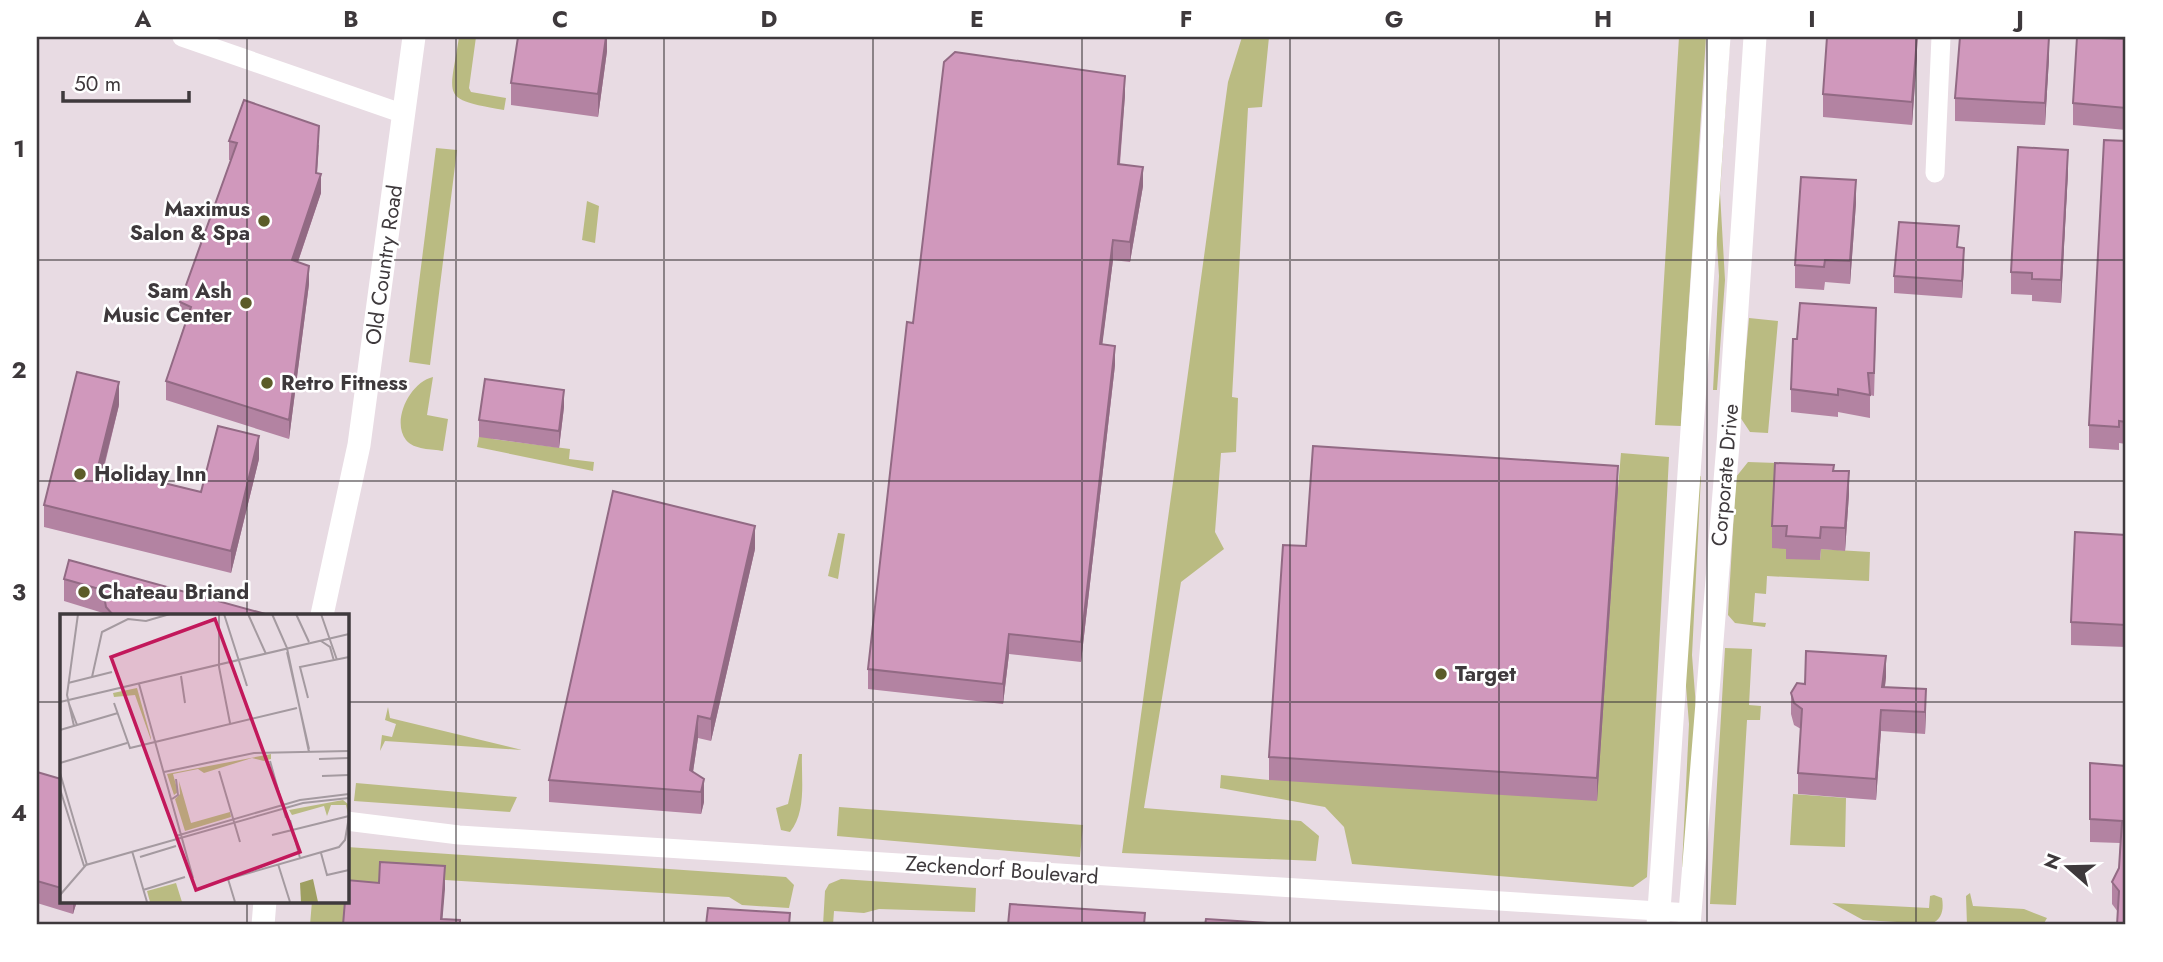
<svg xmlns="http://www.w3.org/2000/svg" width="2163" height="962" font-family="Jost,sans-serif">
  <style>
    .green { fill: #babb82 }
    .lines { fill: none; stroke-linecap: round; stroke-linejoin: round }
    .minor { stroke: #fff; stroke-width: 19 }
    .major { stroke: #fff; stroke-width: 23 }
    .wall { fill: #b383a2 }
    .shaded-wall { fill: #926a84 }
    .building { fill: #d098bc; stroke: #926a84; stroke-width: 2 }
    .grid { fill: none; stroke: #3e393c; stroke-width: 2; stroke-opacity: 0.55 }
    .poi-dot { fill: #5c5c29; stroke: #fff; stroke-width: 2.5 }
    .labels { text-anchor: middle; stroke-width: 5; stroke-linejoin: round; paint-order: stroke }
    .poi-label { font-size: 21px; font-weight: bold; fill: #3e393c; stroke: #fff; text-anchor: start }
    .street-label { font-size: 21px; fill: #3e393c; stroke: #fff }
    .inset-road { fill: none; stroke: #a49aa0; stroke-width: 2 }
    .view { fill: #c2185b; fill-opacity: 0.15; stroke: #c2185b; stroke-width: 3.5 }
    .inset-edge { fill: none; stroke: #3e393c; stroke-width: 3.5 }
    .neatline { fill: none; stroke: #3e393c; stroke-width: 2.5 }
    .grid-label { font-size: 23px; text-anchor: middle; font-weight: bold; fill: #3e393c }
  </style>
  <rect width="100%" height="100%" fill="#e8dbe3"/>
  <path class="green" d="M459,37H476L469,88L471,92L506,98L504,110C439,99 450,98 459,37Z
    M1242,37H1269L1262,107L1248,108L1232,397L1238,398L1236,452L1221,453L1215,532L1224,549L1181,582L1144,808L1301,821L1319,836L1316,861L1122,853L1228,82Z
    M1679,37H1706L1681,426L1655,425Z
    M1725,37H1730L1720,193L1725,280L1717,390H1713L1719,276L1716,229Z
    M436,148L457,150L430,365L409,362Z
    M587,201L599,206L595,243L582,240Z
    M1749,318L1778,321L1768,433L1750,432L1740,417Z
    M433,377L427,415L448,419L443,451C432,449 414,450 406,440C391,421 410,382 433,377Z
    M481,426L493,439L570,449L569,459L594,462L593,471L477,447Z
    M1621,453L1669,457L1647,877L1633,887L1352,864L1344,827L1325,807L1220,788L1221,775L1269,780L1618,488Z
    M1748,462L1777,463L1787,549L1820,560L1821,549L1870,552L1869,581L1767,576L1766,594L1755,593L1753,622L1766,623L1765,627L1735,623L1728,615L1736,477Z
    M1701,476L1692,655L1696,707L1687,868L1682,867L1689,724L1685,674L1696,478Z
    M838,533L845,534L838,579L828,576Z
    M1725,648L1752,649L1749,705L1761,706L1760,720H1747L1736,905L1710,904Z
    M388,707L390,718L522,750L385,741L380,751L382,735L392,737L396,724L385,720Z
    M799,754H802C801,779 807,811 790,832L781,830L776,808L788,804Z
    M356,783L517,797L510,812L354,801Z
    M1793,794L1846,798L1845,847L1790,845Z
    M839,807L1083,825L1080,857L837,836Z
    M347,847L786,877L794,885L789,908L742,905L729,897L445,880L345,925H310L312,901H346Z
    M841,879L976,888L975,912L879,909L864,913L834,911L833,925H823L825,891L829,884Z
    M1970,893L1973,906L2024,909L2047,918L2043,925H1967L1966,896Z
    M1934,895L1942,898C1944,910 1942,919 1931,924L1863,920L1832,903L1929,908L1930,896Z"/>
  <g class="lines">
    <path class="minor" d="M182,37L404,114
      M1935,173L1941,37
      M346,821L459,835L1690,913"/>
    <path class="major" d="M322,615L359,445L414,37
      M263,925L265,901
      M1658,925L1719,37
      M1689,925L1728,444L1755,37"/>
  </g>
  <path class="wall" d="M607,37V51L598,117L511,105V83Z
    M2126,39V130L2073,125V103Z
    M1917,55L1912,125L1823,117V94Z
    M2049,58L2045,125L1955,121V98Z
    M1125,95L1120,164L1143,186L1130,262L1113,260L1102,344L1115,365L1081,662L1009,654L1003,704L868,689V669L913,323Z
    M229,141L319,145L317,173L321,193L298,262L309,284L289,439L166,400V381L185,323L180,321V302L231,160H229Z
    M2126,141V444L2119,443V450L2089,448V425Z
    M2068,172L2061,303L2032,301V295L2011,294V272Z
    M1856,203L1850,284L1825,282L1824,290L1795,288V265Z
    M1958,247L1964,265L1962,298L1894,293V276Z
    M1876,331L1874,396L1870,395V418L1838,412V417L1791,412V389L1797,339Z
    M119,405L104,468L201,492L259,459L231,573L44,527V505Z
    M564,407L559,448L479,437V420Z
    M1834,471L1849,494L1845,551L1821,549L1820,560L1786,559V549L1772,548V526Z
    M1618,488L1597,801L1269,780V757L1306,546Z
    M2126,535V647L2071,645V622Z
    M755,549L711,741L698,738L693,772L704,779V802L701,814L549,802V780Z
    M64,579L269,615H104L103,613L64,601Z
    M1886,677L1885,687L1926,710L1925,734L1881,731L1876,800L1798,794V773L1801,729L1794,725L1791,714V693L1805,684Z
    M2090,763L2126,766L2118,912L2112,904V882L2119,868L2120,843L2090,842Z
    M37,772L61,779V901H77L73,914L37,903Z"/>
  <path class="shaded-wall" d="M606,37H607V51L598,117V94Z
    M1917,37V55L1912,125V102Z
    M2049,37V58L2045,125V103Z
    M1125,76V95L1118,183V164Z
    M319,126L316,189L321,174V193L292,279V260L316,173Z
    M2068,150V172L2061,303V280Z
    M1143,167V186L1130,262V242Z
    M1856,180V203L1850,284V261Z
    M1113,240V260L1100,363V344Z
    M1964,248V265L1962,298V281Z
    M309,266V284L289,439V420Z
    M1115,346V365L1081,662V642Z
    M119,382V405L98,489V467Z
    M564,390V407L559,448V431Z
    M259,436V459L231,573V551Z
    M1618,466V488L1597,801V778Z
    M1849,471V494L1845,551V528Z
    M755,526V549L711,741V719Z
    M1009,634V654L1003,704V684Z
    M1886,656V677L1882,708V687Z
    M1926,689V710L1925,734V712Z
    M1881,710V731L1876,800V779Z
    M698,716V738L690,792V770Z
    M704,779V802L701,814V792Z
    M445,866V889L442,925H441Z
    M73,901H77L73,914Z"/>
  <path class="building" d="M518,37H606L598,94L511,83Z
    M1827,37H1917L1912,102L1823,94Z
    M1960,37H2049L2045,103L1955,98Z
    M2077,37L2126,39V108L2073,103Z
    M955,52L1125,76L1118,164L1143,167L1130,242L1113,240L1100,344L1115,346L1081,642L1009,634L1003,684L868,669L907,322L913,323L944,62Z
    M244,100L319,126L316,173L321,174L292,260L309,266L289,420L166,381L191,307L180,302L237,143L229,141Z
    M2104,140L2126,141V422L2119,421V427L2089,425Z
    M2018,147L2068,150L2061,280L2032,279V273L2011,272Z
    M1801,177L1856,180L1850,261L1825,260L1824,267L1795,265Z
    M1899,222L1959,226L1957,247L1964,248L1962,281L1894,276Z
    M1800,303L1876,308L1874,373H1868L1870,395L1838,389V395L1791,389L1793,339H1797Z
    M77,372L119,382L98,467L201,492L218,426L259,436L231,551L44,505Z
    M485,379L564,390L559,431L479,420Z
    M1313,446L1618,466L1597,778L1269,757L1283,545L1306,546Z
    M1775,463L1834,465L1833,471H1849L1845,528L1821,527L1820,538L1786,536L1787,526H1772Z
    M613,491L755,526L711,719L698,716L690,770L704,779L701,792L549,780Z
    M2075,532L2126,535V625L2071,622Z
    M69,560L269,615H113L106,607L103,590L64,579Z
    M1806,651L1886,656L1882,687L1926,689L1925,712L1881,710L1876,779L1798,773L1802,709L1794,703L1791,693L1797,683L1805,684Z
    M2090,763L2126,766V925H2117L2119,891L2112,882L2119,868L2122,821L2090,819Z
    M37,772L61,779V888L37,881Z
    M380,862L445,866L441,919L460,920V925H343L345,901H346L347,880L379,883Z
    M1010,904L1145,913L1144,925H1008Z
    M708,908L790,913L789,925H706Z
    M1206,919L1297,925H1205Z"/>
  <path class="grid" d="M247,37V615M456,37V925M664,37V925M873,37V925M1082,37V925M1290,37V925M1499,37V925M1707,37V925M1916,37V925M37,260H2126M37,481H2126M37,702H61M346,702H2126M247,901V925"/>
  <g class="poi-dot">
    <circle cx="264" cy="221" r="7"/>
    <circle cx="246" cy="303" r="7"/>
    <circle cx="267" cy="383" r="7"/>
    <circle cx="80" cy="474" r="7"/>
    <circle cx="84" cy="592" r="7"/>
    <circle cx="1441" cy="674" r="7"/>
  </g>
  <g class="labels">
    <g class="poi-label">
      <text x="250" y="216" text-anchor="end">Maximus<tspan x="250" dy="24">Salon &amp; Spa</tspan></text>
      <text x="232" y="298" text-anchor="end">Sam Ash<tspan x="232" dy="24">Music Center</tspan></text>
      <text x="281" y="390">Retro Fitness</text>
      <text x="94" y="481">Holiday Inn</text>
      <text x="98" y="599">Chateau Briand</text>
      <text x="1455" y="681">Target</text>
    </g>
    <g class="street-label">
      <text transform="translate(384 265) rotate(-82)" y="7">Old Country Road</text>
      <text transform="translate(1725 475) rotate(-85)" y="7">Corporate Drive</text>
      <text transform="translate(1002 870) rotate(4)" y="7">Zeckendorf Boulevard</text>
    </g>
  </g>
  <g transform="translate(60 614)">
    <rect width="289" height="289" fill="#e8dbe3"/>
    <path d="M77,74L91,124V126L75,81L54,83L53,79ZM211,140V145L204,147L192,144L144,159L138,155L113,160L118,178L114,181L107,160ZM119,167L131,209L170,198L171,203L125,217L115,185L120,180ZM283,186L288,190V200L286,191H271L267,202L264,192L232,201L229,196ZM116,269L122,288H90L87,277Z" fill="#babb82"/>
    <path d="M253,265L258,288H241L240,269Z" fill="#9e9f61"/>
    <path class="inset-road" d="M159,0V53L170,109M164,0L187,72M188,0L206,40M212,0L227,34L249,138M236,0L249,28M261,0L277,46M261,27L270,33L274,47M227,38L249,135M121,62L125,89M32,63L42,18L68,5L86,7L110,0M8,69L52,58M79,70L133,264M248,84L240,53L289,43M8,87L17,111M0,88L289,20M54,89L70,134L237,94M14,112L7,81L18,0M0,116L58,99M259,145L289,144M210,147L226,204M0,149L67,129M159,157L180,228M104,158L194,139L289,137M0,159L27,251M262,162L289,161M0,175L24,252M112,185L118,181L116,165M230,206L240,244M212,221L289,202M116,222L240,186L289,180M72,237L87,288M261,239L267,261L289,256M80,243L116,232M218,250L230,288M83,276L125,263M0,281L26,251L243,189L289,184M175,288L168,265L279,233L285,226L289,203"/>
    <path class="view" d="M155,5L240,238L136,276L51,43Z"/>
    <rect width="289" height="289" class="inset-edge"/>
  </g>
  <rect width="2163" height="962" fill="none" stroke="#ffffff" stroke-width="77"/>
  <g transform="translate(2068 867) rotate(290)" stroke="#ffffff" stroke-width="5" paint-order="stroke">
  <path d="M0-5L12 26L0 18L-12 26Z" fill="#3e393c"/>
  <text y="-10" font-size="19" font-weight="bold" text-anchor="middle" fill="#3e393c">N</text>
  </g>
  <path d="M63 91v10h126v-10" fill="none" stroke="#3e393c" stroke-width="3.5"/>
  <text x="74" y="91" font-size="21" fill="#3e393c" stroke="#ffffff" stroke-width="5" paint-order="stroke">50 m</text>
  <rect x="38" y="38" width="2086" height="885" class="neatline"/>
  <g class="grid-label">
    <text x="143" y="27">A</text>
    <text x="351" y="27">B</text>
    <text x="560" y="27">C</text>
    <text x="769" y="27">D</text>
    <text x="977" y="27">E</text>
    <text x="1186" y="27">F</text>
    <text x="1394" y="27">G</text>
    <text x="1603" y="27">H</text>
    <text x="1812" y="27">I</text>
    <text x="2020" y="27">J</text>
    <text x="19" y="157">1</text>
    <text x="19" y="378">2</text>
    <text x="19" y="600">3</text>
    <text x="19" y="821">4</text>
  </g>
</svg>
